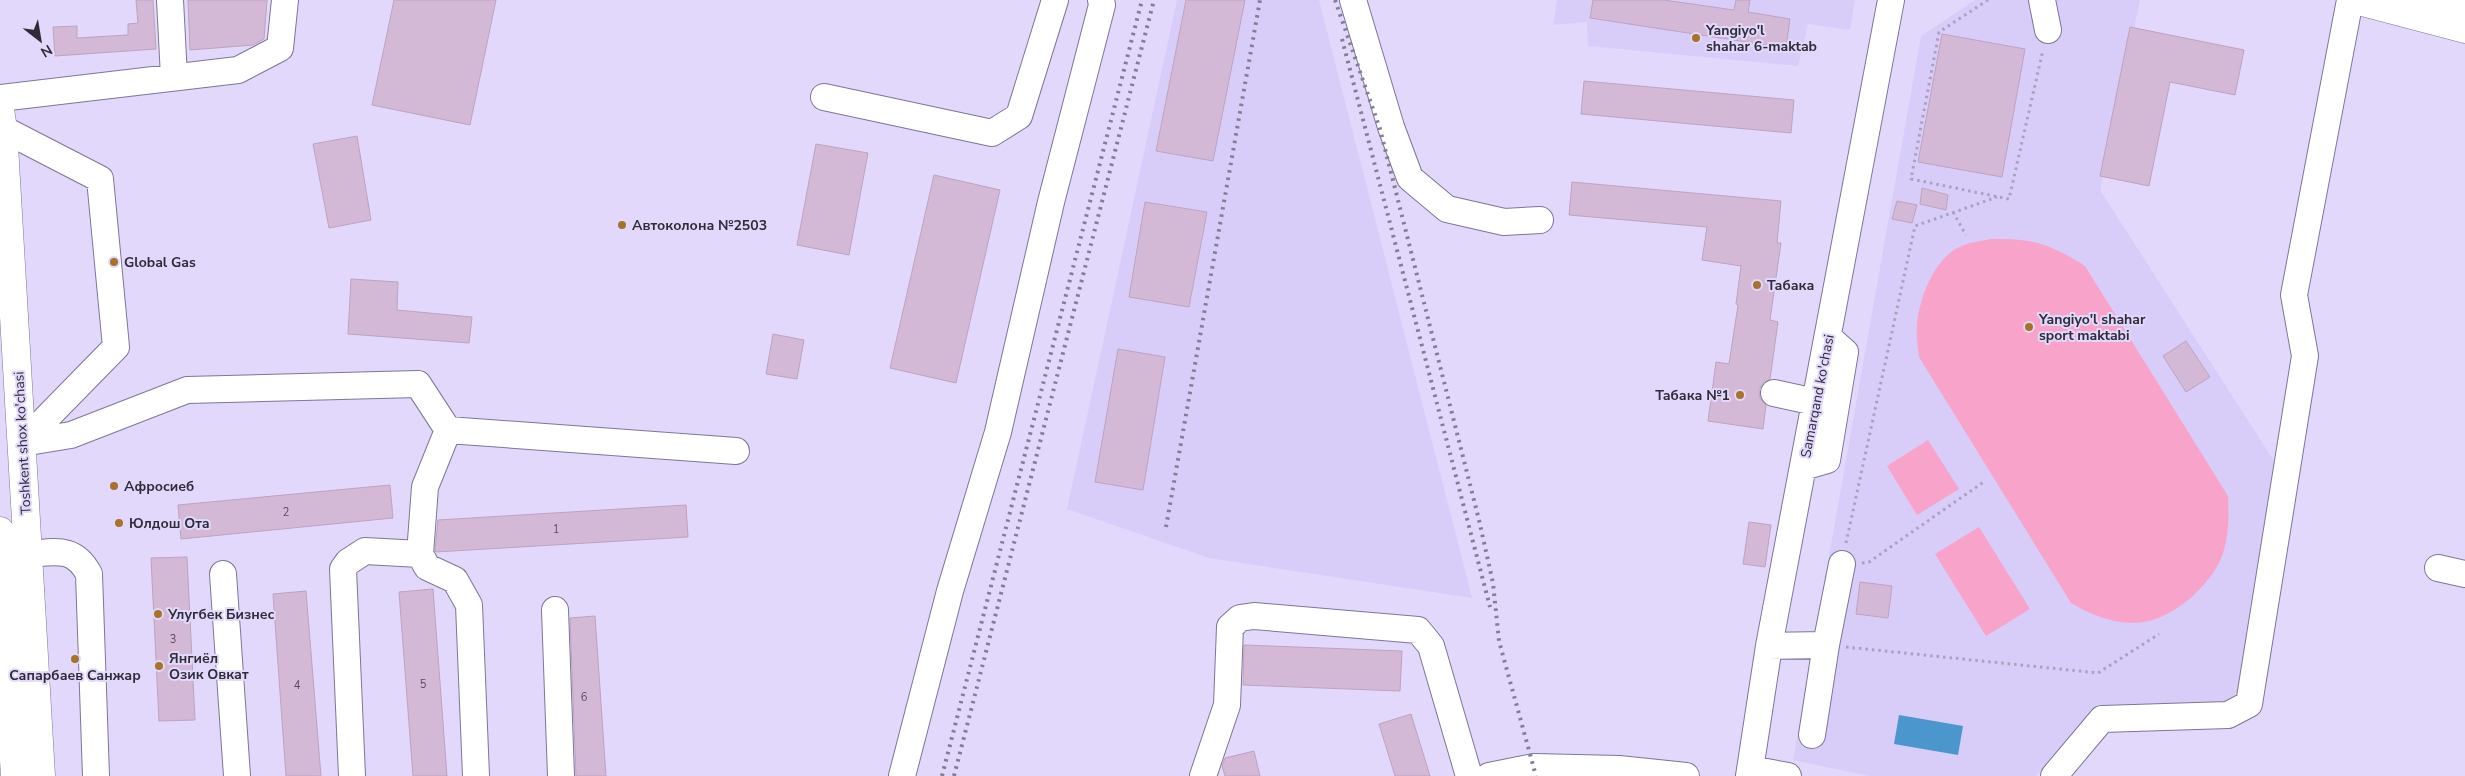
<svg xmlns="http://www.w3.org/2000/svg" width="2465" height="776" font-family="'Nunito Sans',sans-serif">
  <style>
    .built { fill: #d8cdf8 }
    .green { fill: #f7a3ca }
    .water { fill: #4a96cd }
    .building { fill: #d4b9d6; stroke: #bda3bf }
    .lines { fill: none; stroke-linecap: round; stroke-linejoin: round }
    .minor-casing { stroke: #7e7696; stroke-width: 28 }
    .major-casing { stroke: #7e7696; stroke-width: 29 }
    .path { stroke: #a9a2bf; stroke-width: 3; stroke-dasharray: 2.5 4; stroke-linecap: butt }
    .minor { stroke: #fff; stroke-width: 26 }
    .major { stroke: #fff; stroke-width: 28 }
    .rail { stroke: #837d95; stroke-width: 4; stroke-dasharray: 2.5 5; stroke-linecap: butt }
    .poi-dot { fill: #a6732b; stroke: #e1d8fc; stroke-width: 2 }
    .labels { text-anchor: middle; stroke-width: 4; stroke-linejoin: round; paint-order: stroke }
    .number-label { font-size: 11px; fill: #584e60 }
    .poi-label { font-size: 14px; font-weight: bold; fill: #2f2b39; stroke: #e1d8fc; text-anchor: start }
    .street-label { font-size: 14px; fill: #2f2b39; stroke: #e1d8fc }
  </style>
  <rect width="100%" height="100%" fill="#e1d8fc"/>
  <path class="built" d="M1177,0H1319L1472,598L1209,558L1067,509Z
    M1557,0H1855L1850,30L1808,24L1798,66L1588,46L1587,22L1553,25Z
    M1975,0H2140L2100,190L2276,464L2240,688L2228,702L2094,708L2036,776H1869L1793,760L1921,36Z"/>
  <path class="green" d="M1991,239C2033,238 2050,244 2085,266L2228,496C2229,517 2229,536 2222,556C2211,585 2174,618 2143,622C2118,626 2091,615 2071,603L1919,357C1918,347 1916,336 1917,326C1919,298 1935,255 1964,245C1972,242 1982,241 1991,239Z
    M1928,440L1959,489L1917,515L1887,466Z
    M1979,527L2030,609L1986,636L1935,554Z"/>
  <path class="water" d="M1899,715L1963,726L1958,755L1894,744Z"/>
  <path class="building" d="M136,0H153L156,49L55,56L53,27L77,26V38L128,35V24L138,23Z
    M188,0H267L264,39L253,45L190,50Z
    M394,0H496L470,125L372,105Z
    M1186,0H1245L1213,161L1156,151Z
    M1593,0H1664L1734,10L1736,0H1750L1748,12L1790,19L1786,48L1590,18Z
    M2130,27L2244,50L2235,95L2170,82L2149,186L2100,176Z
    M1942,34L2025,49L2002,177L1918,162Z
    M1584,81L1794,100L1791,133L1581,114Z
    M357,136L371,220L329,228L313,144Z
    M816,144L868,153L849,255L797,245Z
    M934,175L1000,190L956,383L890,368Z
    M1572,182L1781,201L1777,243H1781L1770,320L1778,322L1770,379L1763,383L1759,390L1760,398L1766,405L1763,429L1708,421L1716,362L1729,364L1738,305L1736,304L1741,266L1702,260L1707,227L1569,215Z
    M1922,188L1948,195L1946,210L1920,204Z
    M1897,201L1917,205L1912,223L1892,219Z
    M1145,202L1207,212L1189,307L1129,297Z
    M351,279L398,282L397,310L472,317L469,343L348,334Z
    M773,334L804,340L797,379L766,374Z
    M2186,341L2210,377L2186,392L2163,356Z
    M1118,349L1165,357L1143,490L1095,482Z
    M390,485L393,518L181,539L178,505Z
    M686,505L688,537L436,552L435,551L438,520Z
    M1749,522L1771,525L1765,567L1743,564Z
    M187,557L195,720L159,721L151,558Z
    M1860,582L1892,586L1888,618L1856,614Z
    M433,589L447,776H413L399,592Z
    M306,591L321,776H286L273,594Z
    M595,616L606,776H576L570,618Z
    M1244,645L1402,651L1400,691L1243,685Z
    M1411,714L1430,776H1395L1379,724Z
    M1254,751L1260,776H1225L1222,766L1225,758Z"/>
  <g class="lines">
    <g class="minor-casing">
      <path id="minor" d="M170,0L174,77
        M1353,0L1391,127L1410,178L1447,209L1504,222L1540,220
        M2042,0L2048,30
        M824,97L992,133L1019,116L1055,0
        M0,98L238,70L280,48L285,0
        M3,129L100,179L116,347L22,443L71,435L187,390L418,384L448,430L736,451
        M1774,393L1815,402
        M448,430L425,487L420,554L427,567L455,580L469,605L476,776
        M1803,467L1827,460L1845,352L1828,337
        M28,554C56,552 74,546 89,574L96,776
        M2438,568L2465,574
        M223,574L237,776
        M555,610L561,776
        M1769,646L1826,645L1842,564
        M1812,735L1826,645
        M1750,769L1788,776
        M352,776L343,569L348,562L365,551L420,554
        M902,776L950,591L998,432L1051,202L1102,5L1101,0
        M1203,776L1227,705L1230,627L1240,618L1254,616L1418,630L1431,646L1469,776
        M1489,776L1534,767L1619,769L1686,776
        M1749,776L1769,646L1891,0
        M2054,776L2102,719L2228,715L2249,704L2305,356L2294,295L2350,0"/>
    </g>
    <g class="major-casing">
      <path id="major" d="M2355,0L2465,29
        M2422,0L2465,9
        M0,110L3,129L41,776
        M0,531L15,776"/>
    </g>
    <path class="path" d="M1988,0L1939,32L1911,179L2009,199L2043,50
      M1953,212L1966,235
      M1846,543L1915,226L1997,197
      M1862,563L1869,562L1985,481
      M1846,647L2098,673L2159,634"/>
    <use href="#minor" class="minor"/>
    <use href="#major" class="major"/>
    <path class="rail" d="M1335,0L1380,129L1479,520L1493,583L1499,641L1536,776
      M1342,39L1490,607
      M1166,527L1260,0
      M942,776L1142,0
      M954,776L1154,0"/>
  </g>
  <g class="poi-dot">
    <circle cx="1696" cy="38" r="5"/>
    <circle cx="622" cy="225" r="5"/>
    <circle cx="114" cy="262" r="5"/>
    <circle cx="1757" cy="285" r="5"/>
    <circle cx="2029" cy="327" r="5"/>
    <circle cx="1740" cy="395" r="5"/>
    <circle cx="114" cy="486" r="5"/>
    <circle cx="119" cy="523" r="5"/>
    <circle cx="158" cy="614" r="5"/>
    <circle cx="75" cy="659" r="5"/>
    <circle cx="159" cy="666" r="5"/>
  </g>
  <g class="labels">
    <g class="number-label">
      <text x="286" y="516">2</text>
      <text x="556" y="533">1</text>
      <text x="173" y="643">3</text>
      <text x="423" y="688">5</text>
      <text x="297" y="689">4</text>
      <text x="584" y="701">6</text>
    </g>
    <g class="poi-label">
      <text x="1706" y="35">Yangiyo'l<tspan x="1706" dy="16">shahar 6-maktab</tspan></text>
      <text x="632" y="230">Автоколона №2503</text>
      <text x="124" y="267">Global Gas</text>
      <text x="1767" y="290">Табака</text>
      <text x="2039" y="324">Yangiyo'l shahar<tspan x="2039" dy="16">sport maktabi</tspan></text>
      <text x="1730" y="400" text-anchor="end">Табака №1</text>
      <text x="124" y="491">Афросиеб</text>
      <text x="129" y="528">Юлдош Ота</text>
      <text x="168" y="619">Улугбек Бизнес</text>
      <text x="169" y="663">Янгиёл<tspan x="169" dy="16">Озик Овкат</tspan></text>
      <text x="75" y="680" text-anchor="middle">Сапарбаев Санжар</text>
    </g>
    <g class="street-label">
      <text transform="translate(1817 396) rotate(-79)" y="5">Samarqand ko'chasi</text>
      <text transform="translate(22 443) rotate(-93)" y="5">Toshkent shox ko'chasi</text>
    </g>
  </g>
  <g transform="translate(40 40) rotate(149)" stroke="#e1d8fc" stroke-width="4" paint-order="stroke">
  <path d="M0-4L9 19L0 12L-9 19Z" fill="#2f2b39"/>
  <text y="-8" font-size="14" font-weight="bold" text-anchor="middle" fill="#2f2b39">N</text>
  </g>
</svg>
